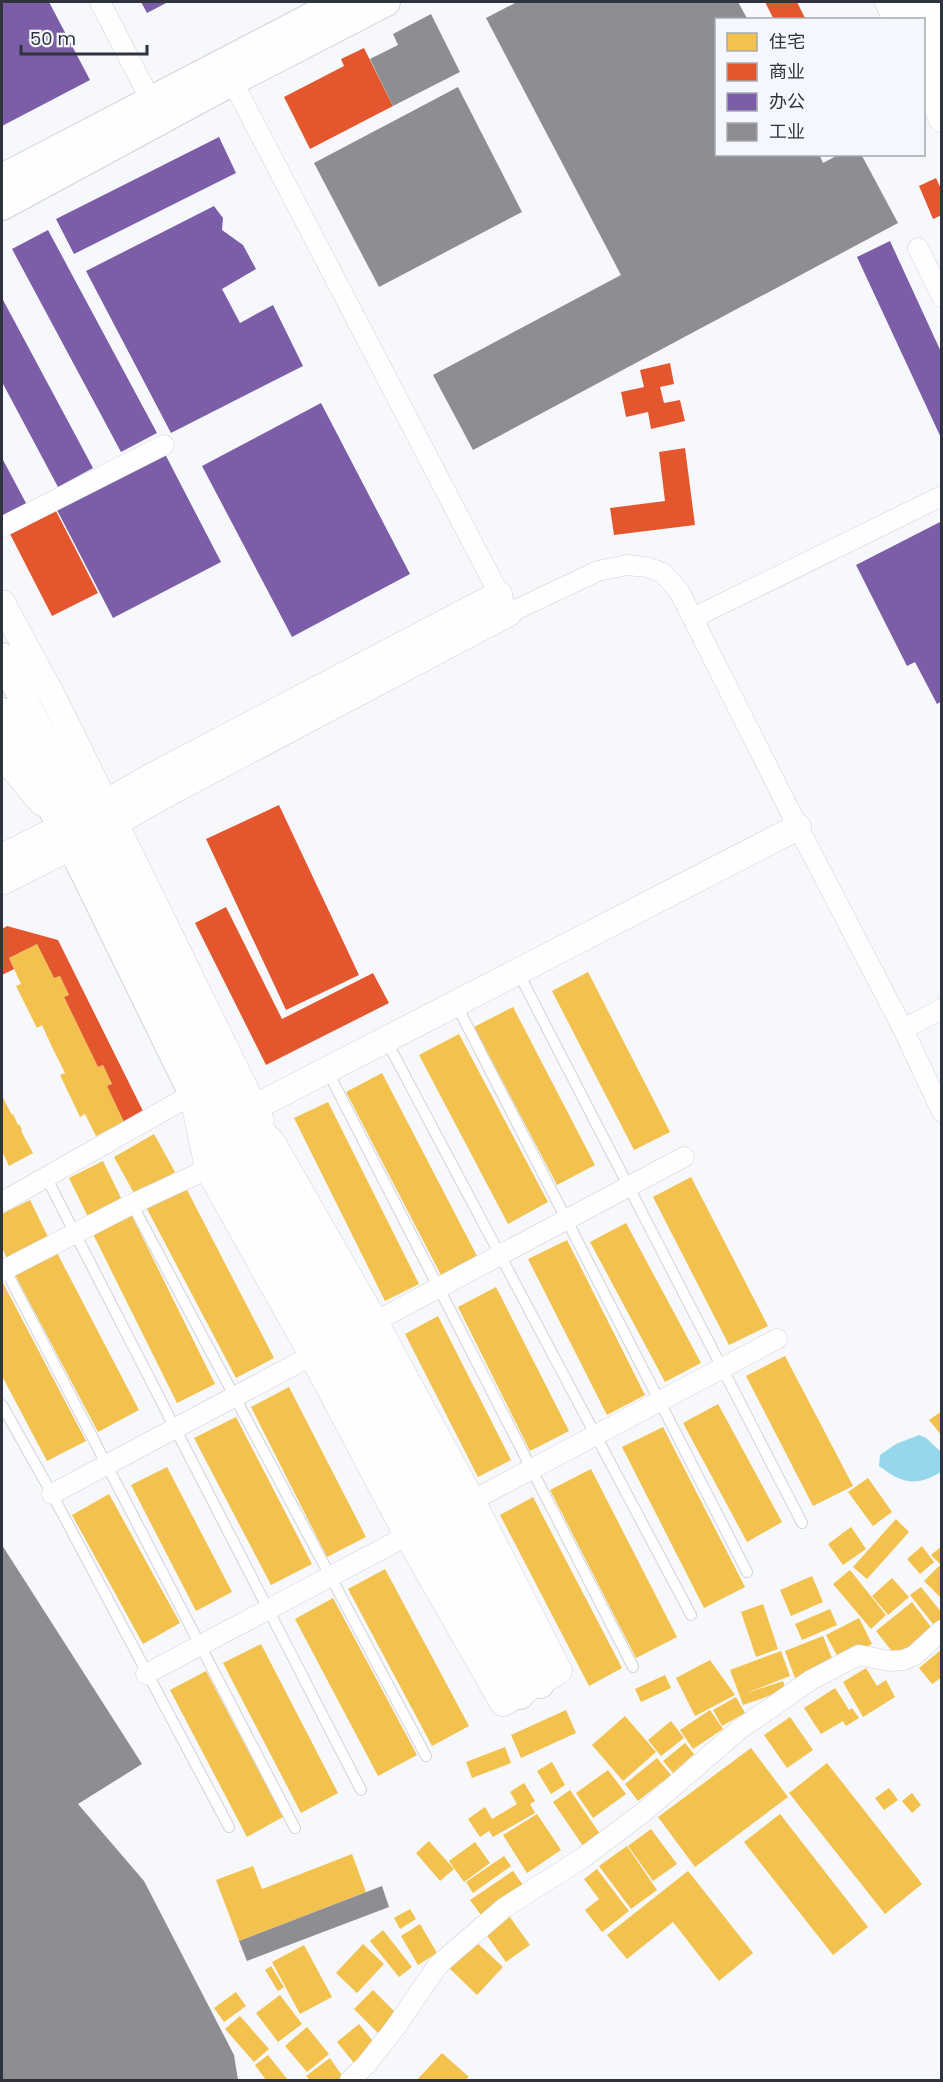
<svg xmlns="http://www.w3.org/2000/svg" width="943" height="2082" font-family="Poppins,'Noto Sans SC',sans-serif">
  <style>
    .water { fill: #96d7ee }
    .homes { fill: #f2c14e }
    .shops { fill: #e4572e }
    .offices { fill: #7b5ea7 }
    .industry { fill: #8d8d92 }
    .lines { fill: none; stroke-linecap: round; stroke-linejoin: round }
    .service-casing { stroke: #d0d3da; stroke-width: 12 }
    .minor-casing { stroke: #d0d3da; stroke-width: 21 }
    .tertiary-casing { stroke: #d0d3da; stroke-width: 27 }
    .secondary-casing { stroke: #d0d3da; stroke-width: 30 }
    .primary-casing { stroke: #d0d3da; stroke-width: 33 }
    .trunk-casing { stroke: #d0d3da; stroke-width: 34 }
    .service { stroke: #fefefe; stroke-width: 10 }
    .minor { stroke: #fefefe; stroke-width: 20 }
    .tertiary { stroke: #fefefe; stroke-width: 26 }
    .secondary { stroke: #fefefe; stroke-width: 28 }
    .primary { stroke: #fefefe; stroke-width: 32 }
    .trunk { stroke: #fefefe; stroke-width: 33 }
  </style>
  <rect width="100%" height="100%" fill="#f6f8fb"/>
  <path class="water" d="M919,1435L926,1438L941,1452V1472C915,1487 903,1484 879,1466L880,1455L896,1444Z"/>
  <path class="homes" d="M37,944L54,978L60,976L69,995L64,997L98,1067L103,1065L112,1084L107,1086L124,1122L96,1136L85,1114L80,1117L60,1075L65,1073L52,1047L42,1025L37,1028L16,986L21,984L9,958Z
    M588,972L670,1132L634,1150L552,991Z
    M513,1007L595,1165L557,1185L474,1027Z
    M459,1034L548,1202L508,1224L419,1055Z
    M382,1073L478,1258L442,1277L346,1092Z
    M2,1096L12,1115L13,1114L18,1125L19,1124L22,1130L21,1131L33,1153L9,1166L2,1151Z
    M328,1102L419,1284L385,1301L294,1118Z
    M154,1134L175,1172L135,1195L114,1157Z
    M103,1161L122,1200L88,1217L69,1178Z
    M691,1177L768,1326L729,1345L653,1197Z
    M186,1188L274,1358L236,1378L147,1209Z
    M30,1200L49,1239L7,1259L2,1247V1214Z
    M131,1214L215,1384L177,1403L93,1234Z
    M626,1223L701,1363L665,1382L590,1242Z
    M567,1240L645,1395L607,1415L528,1259Z
    M56,1251L139,1410L98,1432L14,1273Z
    M2,1281L86,1441L47,1461L2,1376Z
    M496,1287L569,1431L530,1451L458,1307Z
    M438,1316L511,1460L478,1477L405,1334Z
    M785,1356L853,1486L813,1506L746,1376Z
    M289,1387L366,1537L327,1557L251,1407Z
    M718,1404L782,1522L747,1542L683,1423Z
    M942,1411V1436L929,1420Z
    M236,1417L312,1564L271,1585L194,1438Z
    M663,1427L745,1587L704,1608L622,1447Z
    M167,1467L232,1592L196,1611L131,1485Z
    M591,1469L677,1637L636,1658L550,1490Z
    M868,1478L892,1512L873,1526L848,1492Z
    M109,1494L180,1623L143,1644L72,1515Z
    M533,1497L622,1668L589,1686L500,1515Z
    M896,1519L909,1532L867,1579L853,1567Z
    M851,1527L866,1549L843,1565L828,1544Z
    M922,1546L934,1562L920,1574L907,1559Z
    M942,1546V1566L931,1555Z
    M939,1566L942,1568V1599L924,1581Z
    M385,1569L469,1726L432,1746L348,1589Z
    M850,1570L886,1615L871,1629L833,1584Z
    M812,1576L823,1602L791,1616L780,1590Z
    M892,1578L909,1597L888,1615L872,1596Z
    M921,1587L942,1613V1618L933,1624L910,1595Z
    M333,1598L417,1755L378,1776L295,1619Z
    M912,1602L934,1631L898,1659L876,1631Z
    M763,1604L778,1649L756,1657L741,1612Z
    M830,1609L837,1625L802,1640L795,1624Z
    M859,1618L872,1644L840,1661L826,1635Z
    M823,1636L834,1663L795,1678L785,1651Z
    M261,1644L338,1793L301,1813L223,1663Z
    M942,1649V1677L932,1684L919,1668Z
    M781,1651L790,1676L744,1694L783,1681L786,1690L743,1705L730,1670Z
    M710,1660L735,1695L695,1716L676,1678Z
    M866,1668L877,1686L886,1680L895,1697L863,1717L843,1682Z
    M206,1671L283,1817L247,1837L170,1690Z
    M665,1675L671,1688L641,1702L635,1689Z
    M835,1688L849,1710L852,1708L859,1718L846,1726L843,1721L821,1734L804,1708Z
    M736,1697L745,1713L722,1726L713,1710Z
    M566,1710L576,1733L521,1758L511,1735Z
    M710,1710L723,1729L693,1749L680,1730Z
    M625,1716L656,1752L623,1781L592,1745Z
    M790,1717L813,1750L787,1768L764,1735Z
    M671,1721L684,1738L661,1756L648,1740Z
    M685,1743L694,1754L673,1773L663,1761Z
    M505,1747L511,1763L472,1778L466,1762Z
    M751,1748L788,1797L695,1867L658,1817Z
    M657,1758L671,1775L638,1801L625,1784Z
    M552,1762L565,1785L551,1794L537,1771Z
    M827,1763L922,1884L885,1914L789,1793Z
    M608,1770L626,1794L593,1818L576,1793Z
    M524,1783L535,1801L530,1804L535,1813L493,1837L489,1831L480,1837L468,1819L485,1807L492,1819L517,1804L510,1792Z
    M889,1788L898,1800L884,1810L875,1798Z
    M570,1790L600,1834L583,1846L553,1802Z
    M912,1793L921,1805L912,1813L902,1801Z
    M537,1814L561,1850L527,1873L503,1835Z
    M780,1814L868,1927L833,1955L744,1842Z
    M651,1829L677,1864L653,1881L628,1846Z
    M429,1841L454,1869L440,1881L416,1853Z
    M475,1842L490,1863L464,1882L449,1861Z
    M627,1846L657,1890L631,1909L599,1866Z
    M352,1854L366,1892L239,1941L216,1880L253,1866L262,1889Z
    M504,1856L511,1866L473,1893L466,1882Z
    M597,1869L629,1911L602,1932L585,1910L599,1899L584,1879Z
    M513,1871L523,1885L481,1915L470,1900Z
    M688,1871L753,1953L719,1981L673,1922L627,1959L607,1935Z
    M410,1909L416,1919L400,1929L394,1918Z
    M507,1913L530,1945L506,1962L483,1930Z
    M420,1924L437,1953L418,1965L401,1936Z
    M383,1930L412,1967L399,1977L370,1941Z
    M473,1939L503,1967L477,1995L448,1967Z
    M363,1944L384,1964L357,1993L336,1973Z
    M304,1945L332,1997L300,2014L272,1962Z
    M271,1966L284,1987L278,1991L265,1970Z
    M373,1990L397,2014L378,2033L354,2009Z
    M236,1992L246,2006L224,2022L214,2008Z
    M280,1995L302,2024L278,2042L256,2013Z
    M240,2016L269,2049L254,2062L225,2029Z
    M359,2024L376,2045L354,2063L337,2042Z
    M307,2027L329,2054L307,2072L285,2046Z
    M442,2053L469,2077L465,2080H417Z
    M268,2055L288,2080H266L255,2065Z
    M330,2058L343,2077L338,2080H310L306,2076Z"/>
  <path class="shops" d="M765,2H797L806,20H774Z
    M364,48L393,106L310,149L284,97L344,66L341,59Z
    M936,178L942,191V215L933,219L919,186Z
    M670,363L674,384L660,387L664,403L680,400L685,421L651,429L648,412L626,417L621,392L644,387L640,370Z
    M685,448L695,525L614,535L610,508L665,501L659,452Z
    M56,511L98,593L52,616L10,534Z
    M279,805L359,975L286,1010L206,839Z
    M226,907L282,1019L373,973L389,1003L266,1065L195,923Z
    M7,926L58,940L144,1113L124,1122L107,1086L112,1084L103,1065L98,1067L64,997L69,995L60,976L54,978L37,944L9,958L14,969L2,975V929Z"/>
  <path class="offices" d="M2,2H49L90,80L2,126Z
    M141,2H168L147,13Z
    M219,137L236,173L74,254L56,219Z
    M214,206L223,218L222,230L243,245L256,269L222,289L240,323L273,305L303,366L171,433L86,271Z
    M48,230L157,433L121,452L12,249Z
    M890,241L942,354V440L857,257Z
    M2,298L93,468L58,487L2,382Z
    M321,403L410,574L292,637L202,466Z
    M165,454L221,562L113,618L57,510Z
    M2,458L27,505L2,519Z
    M942,521V701L937,704L915,662L907,666L856,565Z"/>
  <path class="industry" d="M517,2H738L748,20H716V154H819L823,163L840,154H861L898,223L473,450L433,375L621,275L486,18Z
    M431,14L460,72L393,106L370,59L398,45L393,34Z
    M458,87L522,212L379,287L314,163Z
    M2,1545L142,1764L78,1804L144,1881L234,2055L238,2080H2Z
    M382,1886L389,1907L247,1961L239,1941Z"/>
  <g class="lines">
    <g class="service-casing">
      <path id="service" d="M518,972L802,1523
        M456,1004L747,1572
        M386,1040L691,1615
        M327,1070L633,1667
        M46,1177L361,1790
        M132,1204L426,1756
        M4,1267L295,1828
        M2,1405L52,1494L229,1827"/>
    </g>
    <g class="minor-casing">
      <path id="minor" d="M100,2L151,101
        M227,71L509,613L598,571L627,565L647,567L663,573L679,591L798,827L903,1029L942,1112
        M918,248L942,297
        M2,527L164,445
        M693,618L942,496
        M903,1029L942,1009
        M2,1202L193,1094
        M2,1271L132,1204L208,1169
        M363,1328L684,1157
        M52,1494L324,1349
        M462,1506L777,1339
        M146,1674L420,1529
        M350,2080L366,2065L395,2028L438,1965L504,1908L584,1857L645,1811L740,1729L811,1680L859,1655L889,1661L904,1660L915,1655L942,1630"/>
    </g>
    <g class="tertiary-casing">
      <path id="tertiary" d="M888,2L896,20
        M924,80L942,119
        M2,603L55,701L261,1121
        M2,755L42,803
        M2,857L83,816L152,776L499,594
        M2,882L93,836L163,796L509,613
        M195,1106L208,1169L312,1355L407,1535L503,1703L559,1671L472,1501L375,1322L272,1142L222,1091
        M232,1119L798,827"/>
    </g>
    <g class="secondary-casing">
      <path id="secondary" d="M2,178L340,2
        M2,206L233,81L386,2
        M2,657L93,836L232,1119L353,1333L451,1512L540,1684
        M2,712L72,847L193,1094L334,1344L428,1524L520,1695"/>
    </g>
    <g class="primary-casing">
      <path id="primary" d="M905,2L913,20
        M924,42L942,80"/>
    </g>
    <g class="trunk-casing">
      <path id="trunk" d="M929,2L942,28"/>
    </g>
    <use href="#service" class="service"/>
    <use href="#minor" class="minor"/>
    <use href="#tertiary" class="tertiary"/>
    <use href="#secondary" class="secondary"/>
    <use href="#primary" class="primary"/>
    <use href="#trunk" class="trunk"/>
  </g>
  <rect width="943" height="2082" fill="none" stroke="#2e333d" stroke-width="6"/>
  <rect x="715" y="18" width="210" height="138" fill="#f4f7fd" stroke="#a5a9b0" stroke-width="1.5"/>
  <rect x="727" y="33" width="30" height="18" fill="#f2c14e" stroke="#a5a9b0" stroke-width="1.5"/>
  <text x="769" y="48" font-size="18" fill="#2e333d">住宅</text>
  <rect x="727" y="63" width="30" height="18" fill="#e4572e" stroke="#a5a9b0" stroke-width="1.5"/>
  <text x="769" y="78" font-size="18" fill="#2e333d">商业</text>
  <rect x="727" y="93" width="30" height="18" fill="#7b5ea7" stroke="#a5a9b0" stroke-width="1.5"/>
  <text x="769" y="108" font-size="18" fill="#2e333d">办公</text>
  <rect x="727" y="123" width="30" height="18" fill="#8d8d92" stroke="#a5a9b0" stroke-width="1.5"/>
  <text x="769" y="138" font-size="18" fill="#2e333d">工业</text>
  <path d="M21 45v9h126v-9" fill="none" stroke="#2e333d" stroke-width="3"/>
  <text x="30" y="45" font-size="18" fill="#2e333d" stroke="#f4f7fd" stroke-width="4.5" paint-order="stroke">50 m</text>
</svg>
